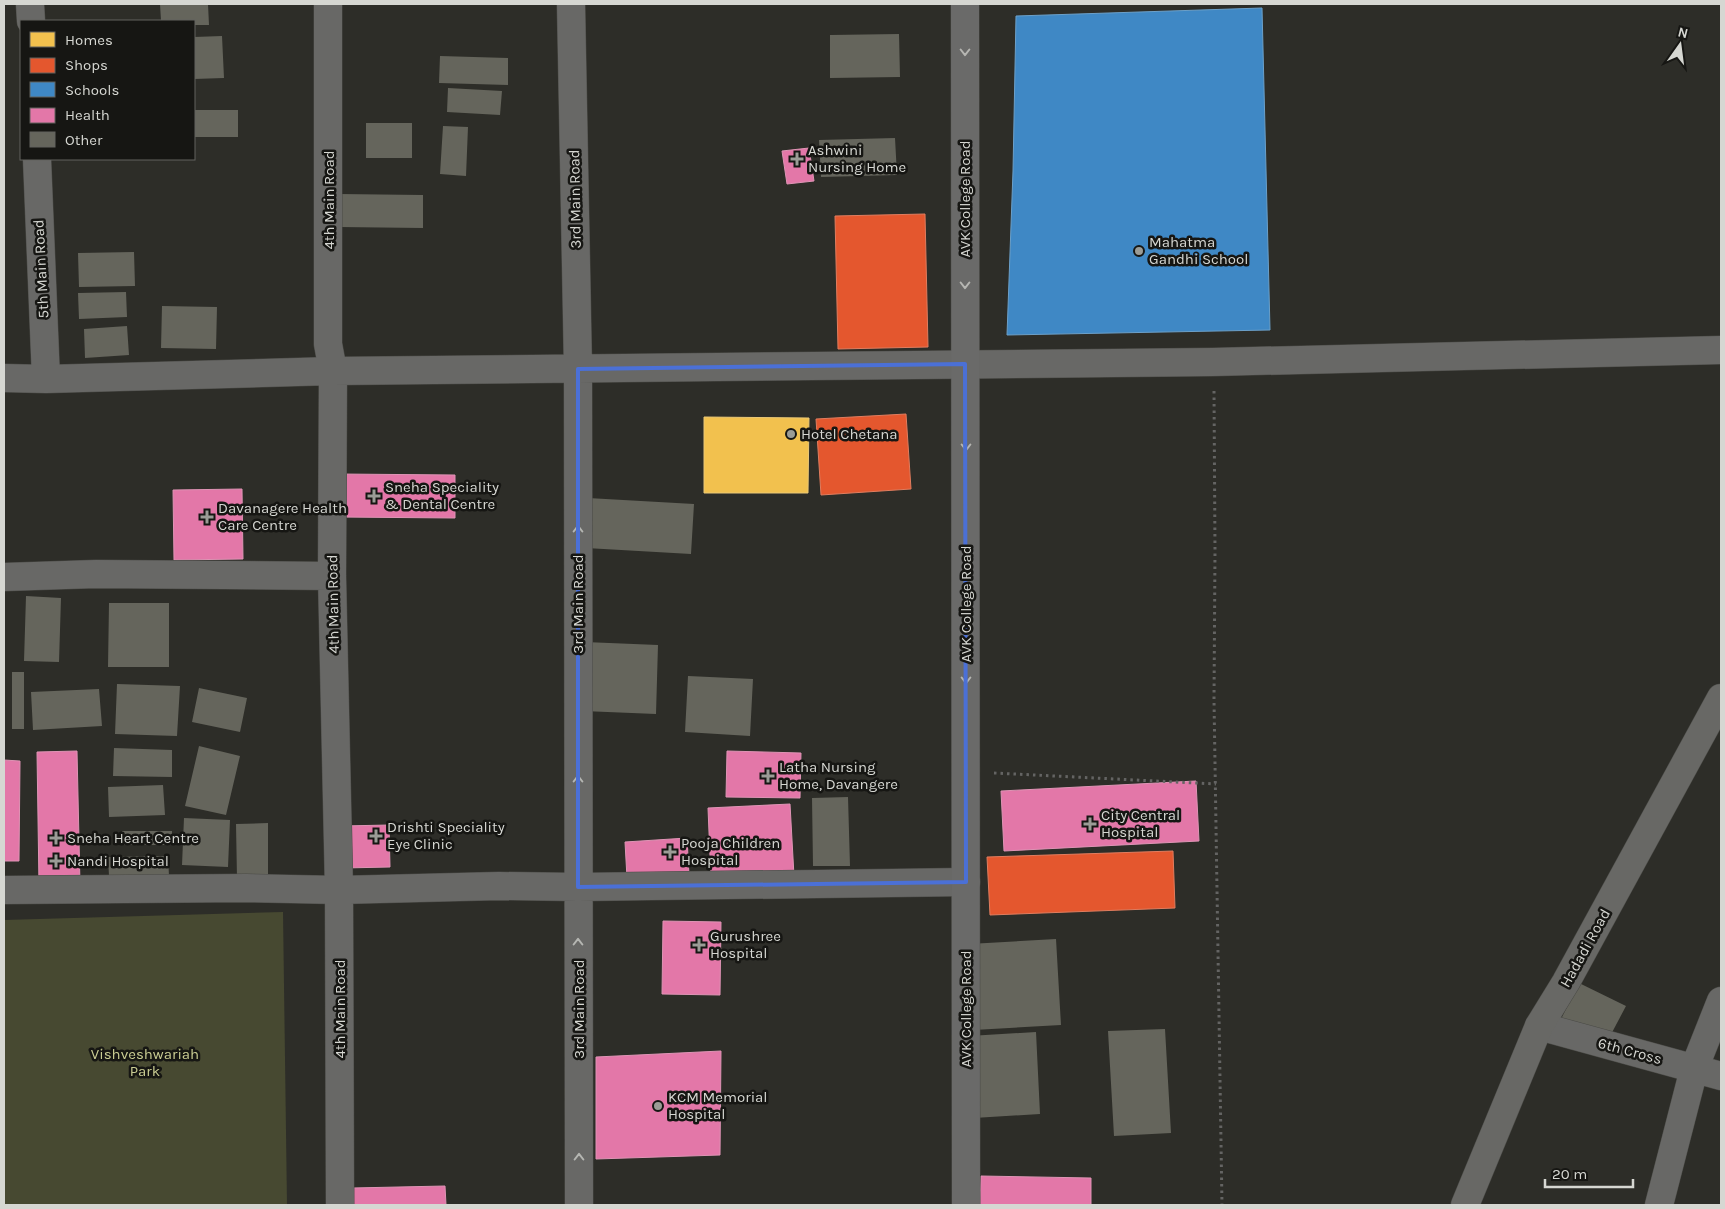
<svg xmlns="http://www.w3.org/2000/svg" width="1725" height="1209" font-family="Karla,sans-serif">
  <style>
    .park { fill: #474931 }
    .homes { fill: #f2c14e; stroke: #eac876 }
    .shops { fill: #e4572e; stroke: #e07d5f }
    .schools { fill: #3f88c5; stroke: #6ca0c9 }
    .health { fill: #e377a8; stroke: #df94b5 }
    .building { fill: #65655c }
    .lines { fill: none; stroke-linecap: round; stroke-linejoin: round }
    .street-casing { stroke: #4b4b47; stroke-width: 29 }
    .secondary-casing { stroke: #4b4b47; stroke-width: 29 }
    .primary-casing { stroke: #4b4b47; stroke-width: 29 }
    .path { stroke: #646463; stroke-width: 3; stroke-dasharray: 2.5 4; stroke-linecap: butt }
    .street { stroke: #686866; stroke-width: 28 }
    .secondary { stroke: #6a6a69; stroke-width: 28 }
    .primary { stroke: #686865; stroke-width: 28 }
    .oneway { stroke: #b6b6b2 }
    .oneway2 { stroke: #b5b6b2 }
    .marked { fill: none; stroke: #4b70d6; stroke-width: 4; stroke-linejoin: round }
    .poi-dot { fill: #9b9c96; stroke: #161613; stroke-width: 2 }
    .labels { text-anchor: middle; stroke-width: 5; stroke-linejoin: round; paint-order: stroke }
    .poi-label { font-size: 15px; fill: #d6d7d2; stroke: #161613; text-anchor: start }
    .street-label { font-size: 15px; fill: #d6d7d2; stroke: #161613 }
    .park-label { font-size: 15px; fill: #cacd93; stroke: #161613 }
  </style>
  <rect width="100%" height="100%" fill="#2d2d28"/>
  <path class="park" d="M283,912L287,1205H4V920Z"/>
  <path class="homes" d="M704,417L809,418L808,493H704Z"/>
  <path class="shops" d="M925,214L928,347L838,349L835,216Z
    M906,414L911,489L821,495L816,419Z
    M1173,851L1175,908L990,915L987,857Z"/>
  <path class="schools" d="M1262,8L1270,330L1007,335L1013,171L1016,16Z"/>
  <path class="health" d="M809,148L814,181L787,184L782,151Z
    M339,474L455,475V518L339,517Z
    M242,489L243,559L174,560L173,490Z
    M77,751L80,885H39L37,752Z
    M727,751L801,753L800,798L726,797Z
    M4,760L20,761L19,861H4Z
    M1196,781L1199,841L1004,851L1001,791Z
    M790,804L794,876L711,881L708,808Z
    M389,825L390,867L343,868L342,826Z
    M687,838L689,875L627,878L625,842Z
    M663,921L721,922L720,995L662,994Z
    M721,1051L720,1155L596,1159V1057Z
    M981,1176L1091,1178V1205H980Z
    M445,1186L446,1205H352V1188Z"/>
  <path class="building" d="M160,4H208L209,25H194V21H161Z
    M899,34L900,77L830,78V35Z
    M222,36L224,78L194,79V37Z
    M440,56L508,58V85L439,83Z
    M448,88L502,91L500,115L447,112Z
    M194,110H238V137H194Z
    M366,123H412V158H366Z
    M443,126L468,127L466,176L440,174Z
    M895,138L897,175L821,177L819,140Z
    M339,194L423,195V228L339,227Z
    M134,252L135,286L79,287L78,253Z
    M126,292L127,317L79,319L78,293Z
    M162,306L217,307L216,349L161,348Z
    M127,326L129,355L85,358L84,329Z
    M588,498L694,504L691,554L586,548Z
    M26,596L61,598L59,662L24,661Z
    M109,603H169V667H108Z
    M585,642L658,645L656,714L583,711Z
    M12,672H24V729H12Z
    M688,676L753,679L750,736L685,732Z
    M117,684L180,686L177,736L115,734Z
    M199,688L247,698L240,732L192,722Z
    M99,689L102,726L33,730L31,692Z
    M199,746L240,756L226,815L185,806Z
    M114,748L172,750V777L113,776Z
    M163,785L165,815L109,817L108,787Z
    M848,797L850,866H813L812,798Z
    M184,818L230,820L228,867L182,865Z
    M268,823V879H237L236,824Z
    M122,831H172V845H122Z
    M168,856L169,876H109L108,857Z
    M1056,939L1061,1025L974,1030L969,944Z
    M1579,983L1626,1006L1607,1042L1561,1019Z
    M1165,1029L1171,1133L1114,1136L1108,1031Z
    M1036,1032L1040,1114L974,1118L969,1036Z"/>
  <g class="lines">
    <g class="street-casing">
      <path id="street" d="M30,4L31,21
        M328,4V344L333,371L332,576L339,890L340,1205
        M571,4L578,369L579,1205
        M37,159L46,379
        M4,378L46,379L333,371L1213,362L1721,350
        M4,577L96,574L332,576
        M4,890L246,888L339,890L499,886L578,887L966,882
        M1539,1026L1721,1076
        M1659,1205L1694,1069L1721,1001"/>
    </g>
    <g class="secondary-casing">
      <path id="secondary" d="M965,4L966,1205"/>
    </g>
    <g class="primary-casing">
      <path id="primary" d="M1465,1205L1539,1026L1566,982L1721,698"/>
    </g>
    <path class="path" d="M1214,391L1215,551L1214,700L1222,1205
      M994,773L1216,784"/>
    <use href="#street" class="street"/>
    <use href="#secondary" class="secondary"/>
    <use href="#primary" class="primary"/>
  </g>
  <defs><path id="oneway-chevron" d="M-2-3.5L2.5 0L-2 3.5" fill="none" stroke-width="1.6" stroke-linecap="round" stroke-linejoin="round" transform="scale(1.25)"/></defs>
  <g class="oneway">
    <use href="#oneway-chevron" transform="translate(965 52) rotate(90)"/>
    <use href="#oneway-chevron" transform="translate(965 285) rotate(90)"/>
    <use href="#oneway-chevron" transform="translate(966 447) rotate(90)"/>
    <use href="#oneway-chevron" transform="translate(966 680) rotate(90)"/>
  </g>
  <g class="oneway2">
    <use href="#oneway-chevron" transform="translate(578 529) rotate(-90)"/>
    <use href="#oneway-chevron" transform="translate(578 779) rotate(-90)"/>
    <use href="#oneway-chevron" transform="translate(578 942) rotate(-90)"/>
    <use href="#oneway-chevron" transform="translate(579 1157) rotate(-90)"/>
  </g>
  <path class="marked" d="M965,364L966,882L578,887V369Z"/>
  <g class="poi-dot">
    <path d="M794.5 151.5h5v5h5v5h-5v5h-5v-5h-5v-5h5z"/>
    <circle cx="1139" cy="251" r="5"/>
    <circle cx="791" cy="434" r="5"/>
    <path d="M371.5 488.5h5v5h5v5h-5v5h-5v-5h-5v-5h5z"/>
    <path d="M204.5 509.5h5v5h5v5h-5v5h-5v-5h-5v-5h5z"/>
    <path d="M765.5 768.5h5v5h5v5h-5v5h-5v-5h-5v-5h5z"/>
    <path d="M1087.5 816.5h5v5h5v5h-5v5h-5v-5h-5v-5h5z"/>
    <path d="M373.5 828.5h5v5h5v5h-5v5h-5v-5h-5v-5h5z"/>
    <path d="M53.5 830.5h5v5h5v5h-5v5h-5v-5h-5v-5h5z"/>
    <path d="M667.5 844.5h5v5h5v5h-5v5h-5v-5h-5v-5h5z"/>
    <path d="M53.5 853.5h5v5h5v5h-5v5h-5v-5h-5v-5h5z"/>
    <path d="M696.5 937.5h5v5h5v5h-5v5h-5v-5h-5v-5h5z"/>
    <circle cx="658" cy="1106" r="5"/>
  </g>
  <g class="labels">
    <g class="poi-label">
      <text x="808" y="155">Ashwini<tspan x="808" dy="17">Nursing Home</tspan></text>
      <text x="1149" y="247">Mahatma<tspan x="1149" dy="17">Gandhi School</tspan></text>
      <text x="801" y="439">Hotel Chetana</text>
      <text x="385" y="492">Sneha Speciality<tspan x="385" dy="17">&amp; Dental Centre</tspan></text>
      <text x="218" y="513">Davanagere Health<tspan x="218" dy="17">Care Centre</tspan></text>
      <text x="779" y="772">Latha Nursing<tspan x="779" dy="17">Home, Davangere</tspan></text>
      <text x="1101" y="820">City Central<tspan x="1101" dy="17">Hospital</tspan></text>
      <text x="387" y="832">Drishti Speciality<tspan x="387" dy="17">Eye Clinic</tspan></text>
      <text x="67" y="843">Sneha Heart Centre</text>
      <text x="681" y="848">Pooja Children<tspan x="681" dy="17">Hospital</tspan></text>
      <text x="67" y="866">Nandi Hospital</text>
      <text x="710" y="941">Gurushree<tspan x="710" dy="17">Hospital</tspan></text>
      <text x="668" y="1102">KCM Memorial<tspan x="668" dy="17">Hospital</tspan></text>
    </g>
    <g class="street-label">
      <text transform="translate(575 199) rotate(-91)" y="5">3rd Main Road</text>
      <text transform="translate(965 199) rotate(-90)" y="5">AVK College Road</text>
      <text transform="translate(329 200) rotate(-90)" y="5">4th Main Road</text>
      <text transform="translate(41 269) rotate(-93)" y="5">5th Main Road</text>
      <text transform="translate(333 604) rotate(-91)" y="5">4th Main Road</text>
      <text transform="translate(578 604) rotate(-90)" y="5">3rd Main Road</text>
      <text transform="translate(966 604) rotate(-90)" y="5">AVK College Road</text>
      <text transform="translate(1585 948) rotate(-61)" y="5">Hadadi Road</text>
      <text transform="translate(340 1009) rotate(-90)" y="5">4th Main Road</text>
      <text transform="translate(579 1009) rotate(-90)" y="5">3rd Main Road</text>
      <text transform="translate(966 1009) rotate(-90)" y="5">AVK College Road</text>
      <text transform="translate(1630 1051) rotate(15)" y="5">6th Cross</text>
    </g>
    <g class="park-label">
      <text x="145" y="1059">Vishveshwariah<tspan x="145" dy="17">Park</tspan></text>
    </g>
  </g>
  <rect width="1725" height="1209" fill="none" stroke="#d6d7d2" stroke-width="10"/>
  <rect x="20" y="20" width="175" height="140" fill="#161613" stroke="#63635f"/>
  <rect x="30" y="32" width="25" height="15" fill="#f2c14e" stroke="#63635f"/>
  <text x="65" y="45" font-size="15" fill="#d6d7d2">Homes</text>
  <rect x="30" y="58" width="25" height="15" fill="#e4572e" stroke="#63635f"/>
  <text x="65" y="70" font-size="15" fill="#d6d7d2">Shops</text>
  <rect x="30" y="82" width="25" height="15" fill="#3f88c5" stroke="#63635f"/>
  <text x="65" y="95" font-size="15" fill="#d6d7d2">Schools</text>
  <rect x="30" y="108" width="25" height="15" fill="#e377a8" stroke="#63635f"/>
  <text x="65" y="120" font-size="15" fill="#d6d7d2">Health</text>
  <rect x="30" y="132" width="25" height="15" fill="#65655c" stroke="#63635f"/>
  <text x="65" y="145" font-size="15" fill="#d6d7d2">Other</text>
  <g transform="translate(1680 45) rotate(14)" stroke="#161613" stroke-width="4" paint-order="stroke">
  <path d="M0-4L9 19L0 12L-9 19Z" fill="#d6d7d2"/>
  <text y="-8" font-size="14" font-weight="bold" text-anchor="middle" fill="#d6d7d2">N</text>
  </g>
  <path d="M1545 1179v8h88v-8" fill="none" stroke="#d6d7d2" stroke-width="2.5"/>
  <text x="1552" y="1179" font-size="15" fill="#d6d7d2" stroke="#161613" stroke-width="4" paint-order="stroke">20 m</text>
</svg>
